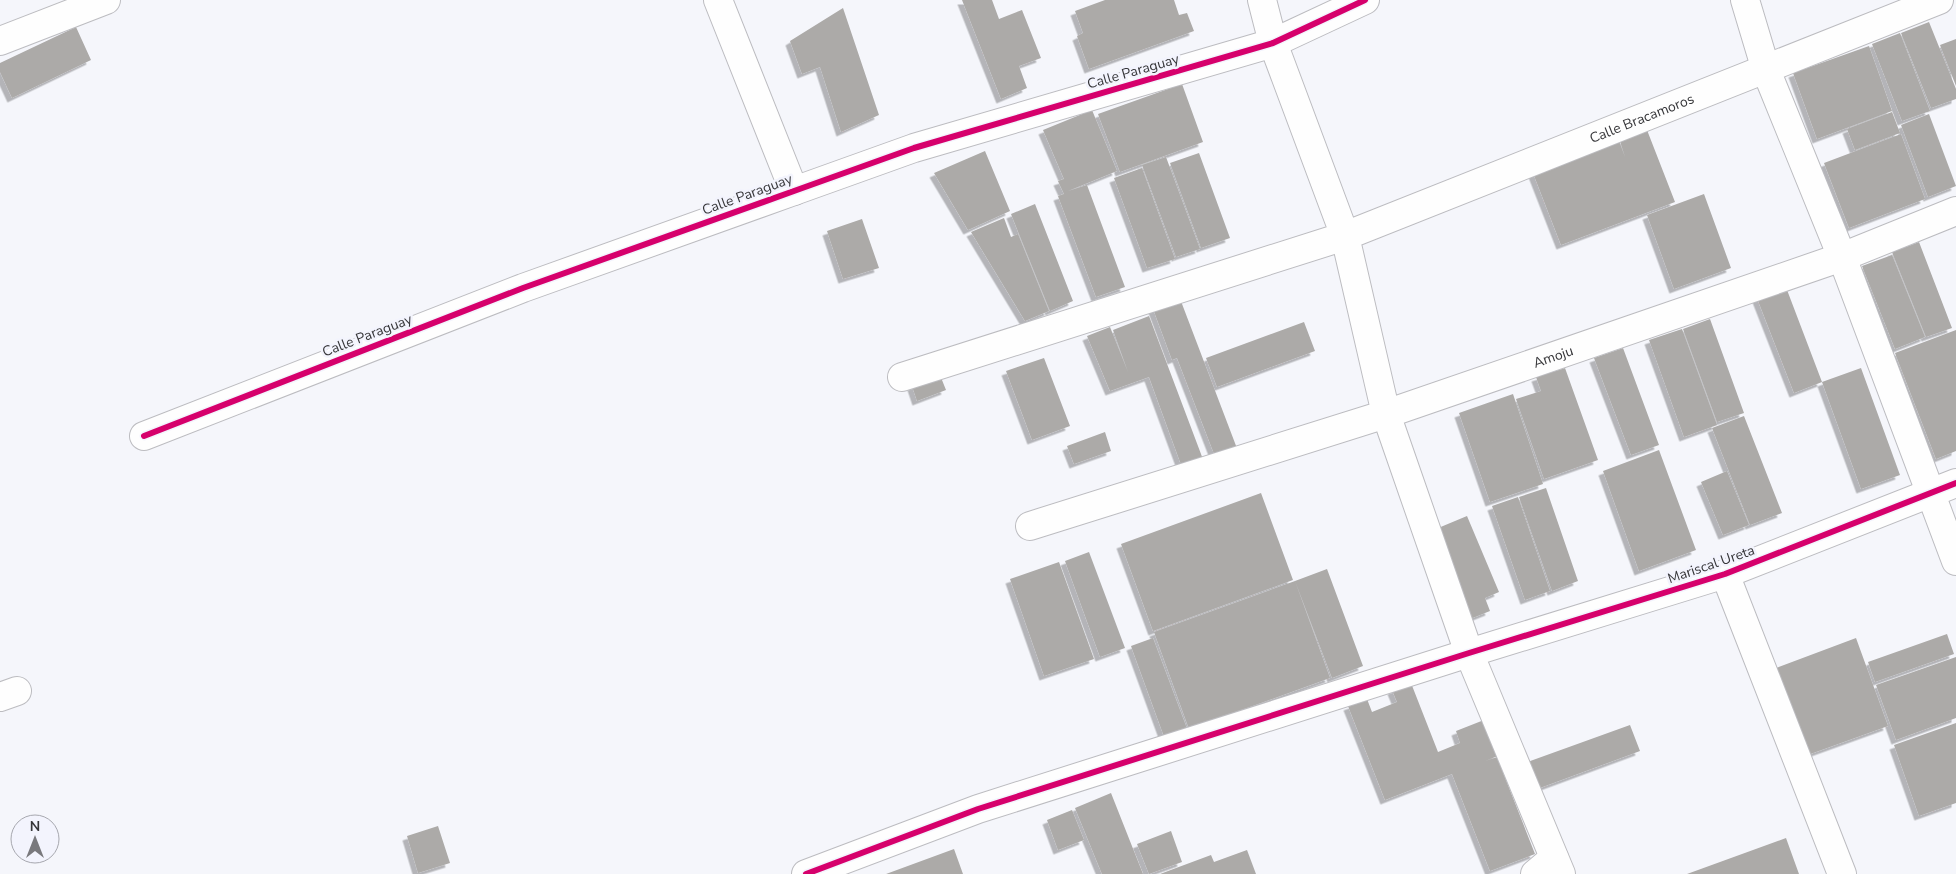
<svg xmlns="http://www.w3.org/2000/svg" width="1956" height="874" font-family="'Nunito Sans',sans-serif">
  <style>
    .building { fill: #acaaa8; filter: url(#shadow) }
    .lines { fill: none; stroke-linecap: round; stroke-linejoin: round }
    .minor-casing { stroke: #bcbcc0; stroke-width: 30 }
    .minor { stroke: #fefefe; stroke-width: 28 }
    .cycleway-casing { stroke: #f3f4fd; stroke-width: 9 }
    .cycleway { stroke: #d6006c; stroke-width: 6 }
    .labels { text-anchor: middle; stroke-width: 5; stroke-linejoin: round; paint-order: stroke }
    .street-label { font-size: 14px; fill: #363639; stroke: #f3f4fd }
  </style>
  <defs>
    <filter id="shadow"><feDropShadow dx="-4.5" dy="4.5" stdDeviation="0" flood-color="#0004"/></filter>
  </defs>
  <rect width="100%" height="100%" fill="#f5f6fb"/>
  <path class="building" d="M962,0H992L999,19L1022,10L1041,58L1019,66L1027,88L1001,99Z
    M1105,0H1174L1179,15L1187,13L1194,31L1089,69L1077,36L1083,33L1075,11Z
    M843,8L879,115L841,132L820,67L802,74L790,41Z
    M1929,22L1956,89V99L1931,108L1901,33Z
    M76,27L91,60L12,98L0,72V63Z
    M1900,33L1930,111L1902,121L1872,44Z
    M1956,39V86L1940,45Z
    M1869,46L1892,111L1817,139L1793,73Z
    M1182,84L1203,142L1120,172L1098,114Z
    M1092,110L1117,171L1068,191L1087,185L1125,287L1096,297L1058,196L1064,194L1058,181L1064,179L1043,130Z
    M1892,112L1900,133L1855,150L1847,129Z
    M1929,114L1956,186L1928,197L1901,125Z
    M1647,130L1675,202L1561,245L1533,173L1619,141L1625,157L1620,141Z
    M1901,134L1925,199L1849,228L1824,163Z
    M985,151L1010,211L968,230L934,173Z
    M1199,153L1230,238L1201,248L1170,163Z
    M1166,157L1200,249L1176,257L1142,165Z
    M1142,168L1175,259L1147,268L1114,178Z
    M1704,194L1731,268L1674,289L1647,215Z
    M1035,204L1073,301L1050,311L1011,214Z
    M1004,218L1011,237L1018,234L1049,311L1025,321L971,232Z
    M862,219L879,268L843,279L827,231Z
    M1919,242L1952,328L1926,337L1892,252Z
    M1892,255L1925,337L1895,349L1862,266Z
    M1784,282L1822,382L1794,393L1755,293Z
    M1179,296L1238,451L1216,459L1177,358L1172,360L1152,306Z
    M1149,316L1204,462L1183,470L1149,377L1110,391L1087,336L1110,327L1128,372L1113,330Z
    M1710,319L1744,413L1717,422L1683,329Z
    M1304,322L1315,351L1217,387L1206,358Z
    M1682,329L1717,425L1684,437L1649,340Z
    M1956,330V451L1936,459L1895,353Z
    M1623,348L1659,445L1631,455L1594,358Z
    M1044,358L1070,426L1032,440L1006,371Z
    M1565,368L1598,460L1544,479L1516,399L1541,391L1536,377Z
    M1861,368L1900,475L1861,489L1822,382Z
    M940,375L946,390L917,401L912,386Z
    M1513,394L1543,484L1490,502L1459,413Z
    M1744,416L1782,513L1750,525L1712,428Z
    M1105,432L1111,451L1074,464L1067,446Z
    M1659,450L1696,550L1639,571L1603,471Z
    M1727,471L1749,525L1723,535L1701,482Z
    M1546,488L1578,581L1552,591L1519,497Z
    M1261,493L1293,580L1153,631L1121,544Z
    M1518,497L1550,591L1525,600L1492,506Z
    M1467,516L1499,592L1485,598L1490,611L1470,619L1431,531Z
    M1089,552L1125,648L1100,657L1065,561Z
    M1059,562L1094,659L1044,676L1010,579Z
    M1327,569L1363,666L1332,678L1295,581Z
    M1295,581L1330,678L1189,729L1154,632Z
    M1947,634L1954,654L1875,682L1868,662Z
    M1153,638L1189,734L1166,742L1131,646Z
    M1856,638L1888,726L1802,757L1771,670Z
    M1956,657V718L1896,740L1876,685Z
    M1411,683L1438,752L1460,743L1456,731L1484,720L1498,756L1485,761L1497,757L1535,854L1490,871L1452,774L1385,800L1348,706L1367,699L1372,712L1397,702L1392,690Z
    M1956,723V803L1919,816L1894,745Z
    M1630,725L1640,751L1529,792L1519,765Z
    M1111,793L1143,874H1102L1075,808Z
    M1072,810L1084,840L1058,850L1047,820Z
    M438,826L450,863L418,873L407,836Z
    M1171,831L1182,862L1149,874L1137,844Z
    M1786,838L1799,874H1687Z
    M954,849L963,874H886Z
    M1247,850L1256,874H1160L1211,855L1214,862Z"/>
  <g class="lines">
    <g class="minor-casing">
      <g id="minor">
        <path d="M718,0L794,191"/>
        <path d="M1745,0L1766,70L1842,257L1956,561"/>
        <path d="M0,41L106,0"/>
        <path d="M902,377L1345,236L1273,43L1262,0"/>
        <path d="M144,436L523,288L794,191L914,148L1273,43L1365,0"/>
        <path id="s1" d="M1030,526L1386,414L1345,236L1939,0"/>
        <path d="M1725,574L1842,874"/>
        <path d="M0,697L17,691"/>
        <path d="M806,874L978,809L1469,653L1725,574L1956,483"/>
        <path d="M1535,874L1554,858"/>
        <path id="s2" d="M1561,874L1469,653L1386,414L1842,257L1956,211"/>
      </g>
    </g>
    <use href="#minor" class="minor"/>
    <g class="cycleway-casing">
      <path id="cycleway" d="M144,436L523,288L794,191L914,148L1273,43L1365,0
        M806,874L978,809L1469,653L1725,574L1956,483"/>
    </g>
    <use href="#cycleway" class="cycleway"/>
  </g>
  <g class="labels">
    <g class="street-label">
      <text transform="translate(1133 71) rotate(-16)" y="5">Calle Paraguay</text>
      <text dy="5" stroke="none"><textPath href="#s1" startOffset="875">Calle Bracamoros</textPath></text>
      <text transform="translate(747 194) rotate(-20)" y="5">Calle Paraguay</text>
      <text transform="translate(367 335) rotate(-21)" y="5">Calle Paraguay</text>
      <text dy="5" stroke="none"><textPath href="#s2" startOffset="669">Amoju</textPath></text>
      <text transform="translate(1711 564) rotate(-19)" y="5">Mariscal Ureta</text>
    </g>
  </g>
  <g transform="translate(35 839)"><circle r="24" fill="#f3f4fd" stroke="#a7a8af"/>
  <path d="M0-4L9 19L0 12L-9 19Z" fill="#79797d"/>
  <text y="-8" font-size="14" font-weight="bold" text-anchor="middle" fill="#363639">N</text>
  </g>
</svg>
